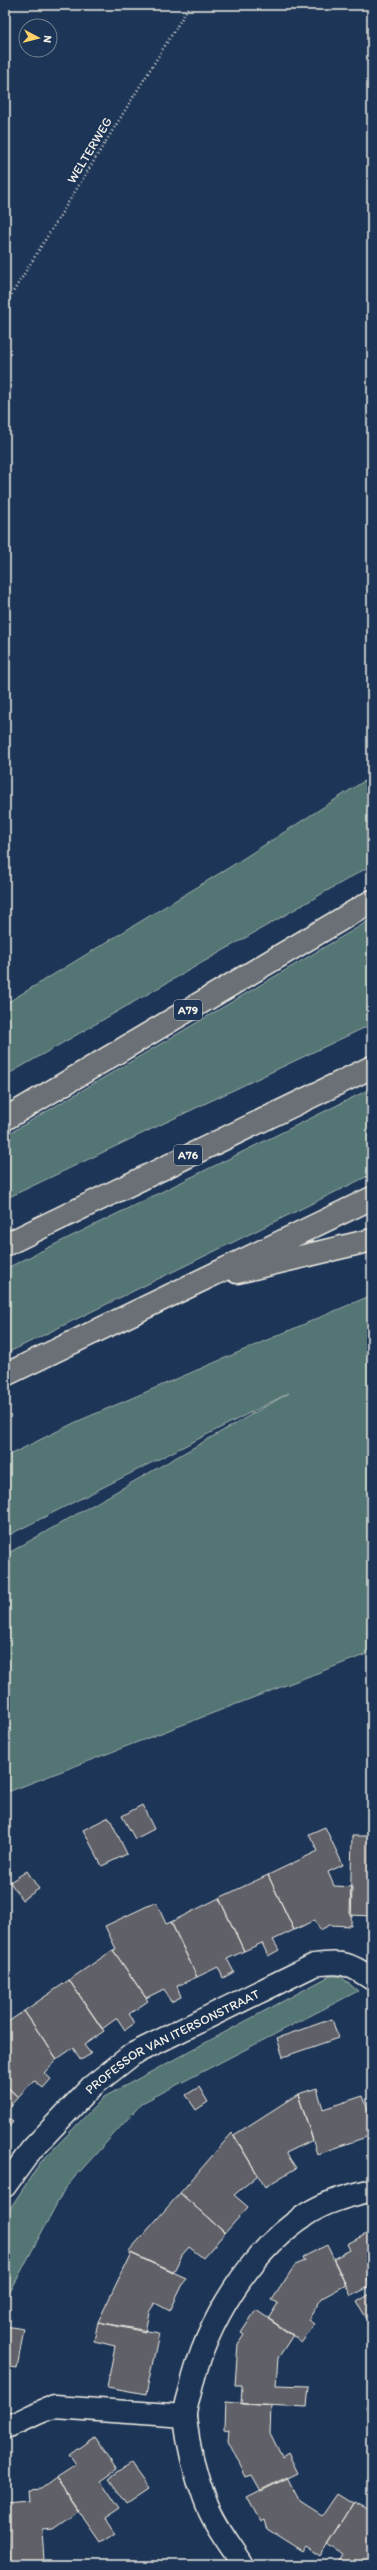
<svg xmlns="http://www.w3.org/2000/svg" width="377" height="2570" font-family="Itim,sans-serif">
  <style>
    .green { fill: #537473; stroke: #a4b2ae }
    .building { fill: #5e6168; stroke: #f4f1e8 }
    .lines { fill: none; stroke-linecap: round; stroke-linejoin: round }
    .street-casing { stroke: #f4f1e8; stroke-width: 25 }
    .highway-casing { stroke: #f4f1e8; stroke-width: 25 }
    .path { stroke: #f4f1e8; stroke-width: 2.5; stroke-dasharray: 1 3; stroke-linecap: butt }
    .street { stroke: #1d3557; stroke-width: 22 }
    .highway { stroke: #6b7074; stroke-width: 22 }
    .labels { text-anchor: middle; stroke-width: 3; stroke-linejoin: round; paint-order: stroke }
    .shield { fill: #1d3557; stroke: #b4b9bc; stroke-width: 1 }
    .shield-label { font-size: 12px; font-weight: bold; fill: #f4f1e8 }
    .street-label { font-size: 13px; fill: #f4f1e8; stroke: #1d3557 }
  </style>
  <rect width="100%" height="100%" fill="#1d3557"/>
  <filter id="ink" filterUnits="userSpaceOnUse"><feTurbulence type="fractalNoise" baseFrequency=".025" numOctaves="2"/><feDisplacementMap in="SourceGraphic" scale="8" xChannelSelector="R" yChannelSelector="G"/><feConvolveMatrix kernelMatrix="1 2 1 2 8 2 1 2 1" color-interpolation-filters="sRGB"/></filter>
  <g filter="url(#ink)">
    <path class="green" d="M372,776V865L5,1076V1004L230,867Z
      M372,919V1024L5,1199V1136Z
      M372,1088V1174L5,1354V1269Z
      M372,1295V1652L5,1793V1555L289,1393L5,1537V1457L76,1422Z
      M330,1976H340L358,1991L142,2103L65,2188L7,2298L5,2309V2216L40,2163L104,2097Z"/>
    <path class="building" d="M142,1805L154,1829L135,1839L122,1816Z
      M109,1817L127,1854L102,1866L83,1830Z
      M325,1827L343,1865L328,1872L334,1886L352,1887L351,1926L330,1925L320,1930L315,1920L294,1930L268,1875L318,1851L309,1834Z
      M372,1832V1916L350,1915L352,1836H369Z
      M27,1871L39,1889L22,1900L10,1882Z
      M268,1875L294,1930L273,1940L279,1950L268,1956L262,1943L244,1951L219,1898Z
      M219,1898L244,1951L227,1959L234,1972L223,1978L218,1967L197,1977L171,1922Z
      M156,1902L166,1924L171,1922L197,1977L177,1986L181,1997L171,2002L164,1989L146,1998L113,1950L116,1949L105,1926Z
      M113,1950L148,2001L129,2014L135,2023L125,2030L117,2018L102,2029L69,1980Z
      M69,1980L104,2031L84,2045L91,2054L81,2060L73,2048L57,2059L24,2011Z
      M24,2011L57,2059L44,2073L51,2079L43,2088L34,2080L18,2097L5,2085V2024Z
      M332,2019L338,2038L283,2057L277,2038Z
      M5,2085L18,2097L5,2112Z
      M199,2087L208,2102L196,2110L186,2095Z
      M317,2088L323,2109L363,2096L372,2122V2135L317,2154L298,2094Z
      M298,2094L313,2140L286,2153L296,2168L265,2187L234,2135Z
      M5,2116L13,2122L5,2131Z
      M232,2133L258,2175L234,2195L248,2207L225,2233L180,2193Z
      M180,2193L225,2233L203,2258L189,2247L182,2255L173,2273L128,2252Z
      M372,2231V2277L367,2280L371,2286L351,2296L333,2259L350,2250L347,2244Z
      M327,2245L346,2285L322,2298L308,2320L314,2324L302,2342L268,2319L278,2303L272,2300L295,2265L305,2261L303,2257Z
      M131,2253L186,2278L170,2311L155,2303L149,2312L145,2332L98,2322Z
      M370,2294L372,2317L367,2319L357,2302Z
      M256,2310L293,2335L278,2358L276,2385L309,2386L307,2407L241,2404L242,2385H235L238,2344L244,2335L241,2333Z
      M98,2322L159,2333L146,2394L107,2387L115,2346L94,2341Z
      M5,2326L24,2329L17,2368L5,2366Z
      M372,2391V2409H366L369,2397Z
      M226,2402L271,2406L270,2433L282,2457L288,2453L298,2473L261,2491L252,2475L246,2477L228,2441L229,2430L225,2429Z
      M94,2437L117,2470L101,2481L120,2509L105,2519L115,2534L101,2543L56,2478L76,2465L69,2455Z
      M131,2464L149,2489L127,2504L109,2479Z
      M287,2477L300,2502L322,2516L337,2494L353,2504L321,2556L306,2546L302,2551L267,2529L264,2519L260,2521L247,2497Z
      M56,2478L79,2510L53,2528L42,2529L44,2562L9,2565L5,2503L28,2501L27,2490L41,2489Z
      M354,2503L372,2512V2565H338L344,2555L328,2544Z"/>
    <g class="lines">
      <g class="street-casing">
        <g id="street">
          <path id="s1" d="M5,2186L32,2149L91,2087L133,2054L314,1965C342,1961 349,1963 372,1979"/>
          <path d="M5,2427C24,2422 36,2411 55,2407L185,2416"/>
          <path d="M243,2565C230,2544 213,2523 205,2500C195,2474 188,2444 185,2418C184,2409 189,2397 191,2388C206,2323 250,2251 307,2214C327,2201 349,2196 372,2190"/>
        </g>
      </g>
      <g class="highway-casing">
        <path id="highway" d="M5,1119L372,901
          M5,1245L372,1067
          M237,1272L372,1240
          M5,1375L372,1198"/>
      </g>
      <path class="path" d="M5,305L190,5"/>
      <use href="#street" class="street"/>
      <use href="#highway" class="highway"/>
    </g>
  </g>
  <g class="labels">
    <g class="shield">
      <rect x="174" y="1000" width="28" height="20" rx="3"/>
      <rect x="174" y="1145" width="28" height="20" rx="3"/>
    </g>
    <g class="shield-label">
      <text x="188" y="1014">A79</text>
      <text x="188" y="1159">A76</text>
    </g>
    <g class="street-label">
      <text transform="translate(89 150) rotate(-59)" y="5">WELTERWEG</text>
      <text dy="5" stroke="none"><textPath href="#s1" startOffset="225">PROFESSOR VAN ITERSONSTRAAT</textPath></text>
    </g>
  </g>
  <rect width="377" height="2570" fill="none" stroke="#1d3557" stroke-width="20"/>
  <rect x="10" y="10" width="357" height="2550" fill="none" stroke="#f4f1e8" stroke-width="1.5" filter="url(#ink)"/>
  <g transform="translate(38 38) rotate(97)"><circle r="19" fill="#1d3557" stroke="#738091"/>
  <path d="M0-3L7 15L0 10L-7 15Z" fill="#ffd166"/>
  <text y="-6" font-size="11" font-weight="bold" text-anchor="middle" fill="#f4f1e8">N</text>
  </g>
</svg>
